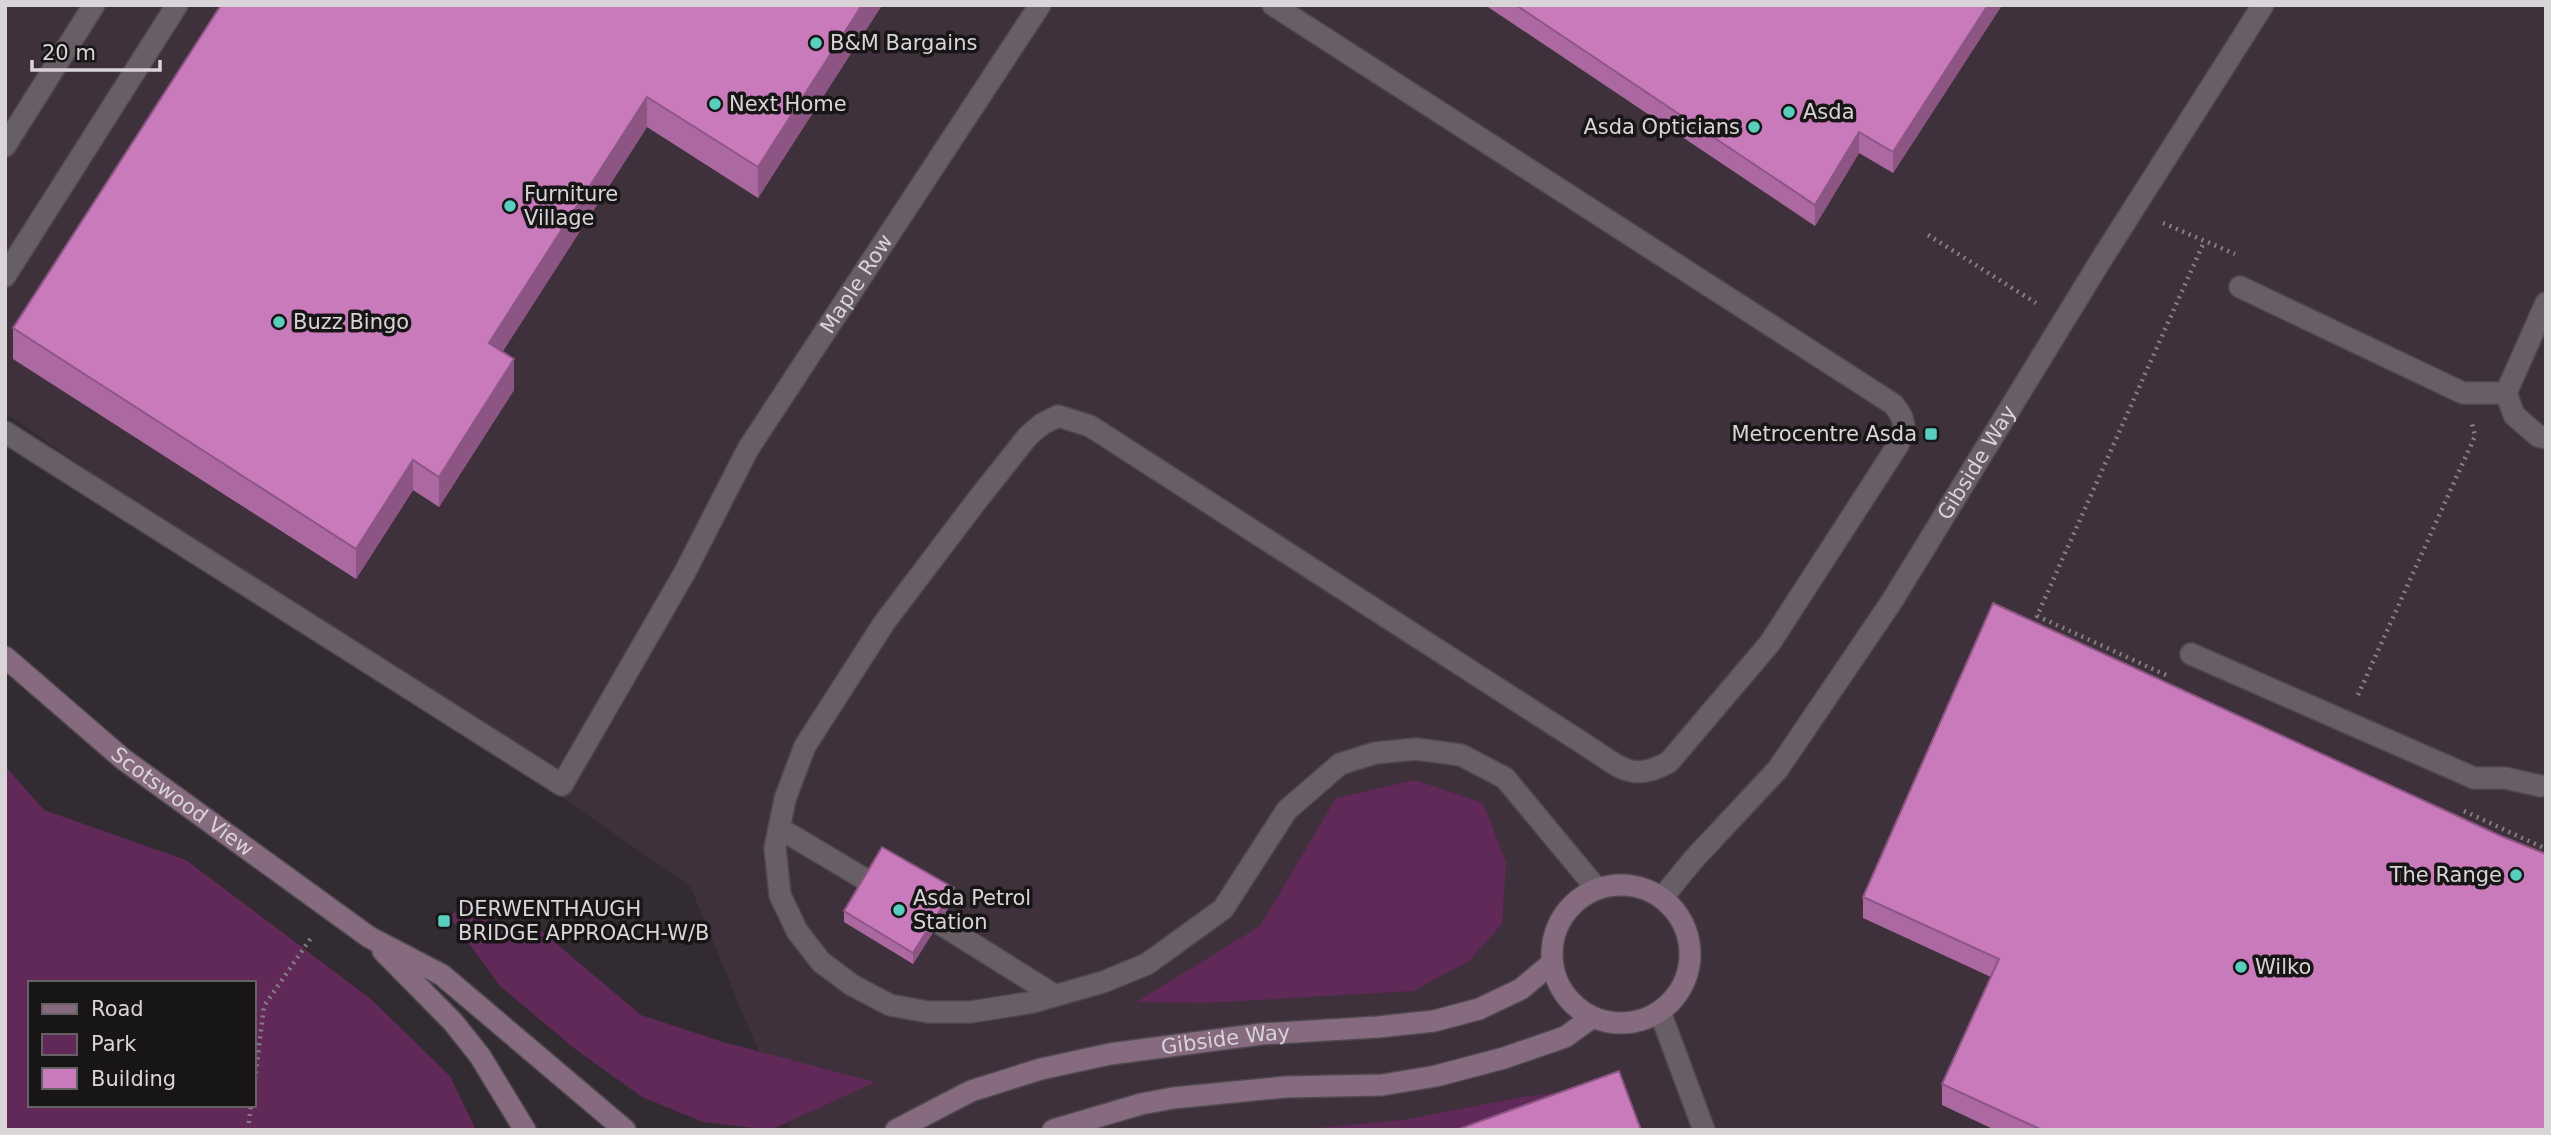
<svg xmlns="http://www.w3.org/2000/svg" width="2551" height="1135" font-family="'DejaVu Sans',sans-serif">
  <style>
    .built { fill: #3e313b }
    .green { fill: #602958; fill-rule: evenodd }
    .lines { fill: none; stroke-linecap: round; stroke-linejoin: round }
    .lane-casing { stroke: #4f494e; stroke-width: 24 }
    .street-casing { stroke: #4f494e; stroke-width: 24 }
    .secondary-casing { stroke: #4f494e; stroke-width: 24 }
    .path { stroke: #868084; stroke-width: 4.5; stroke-dasharray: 2 5; stroke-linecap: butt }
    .lane { stroke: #685f66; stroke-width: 21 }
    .street { stroke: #685f66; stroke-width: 21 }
    .secondary { stroke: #856a80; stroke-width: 21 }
    .wall { fill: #ac69a1 }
    .shaded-wall { fill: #8c5583 }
    .building { fill: #c87abb; stroke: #8c5583; stroke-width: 2 }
    .poi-dot { fill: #59cebe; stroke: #181517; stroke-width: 2.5 }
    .labels { text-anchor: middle; stroke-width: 7; stroke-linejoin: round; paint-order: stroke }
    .poi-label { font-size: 21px; fill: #d9d4d7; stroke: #181517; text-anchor: start }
    .street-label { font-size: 21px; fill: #d9d4d7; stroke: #181517 }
  </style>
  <rect width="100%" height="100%" fill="#322b31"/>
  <path class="built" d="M5,5H2546V1130H791L690,886L5,413Z"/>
  <path class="green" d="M5,766L44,810L186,860L371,999L450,1076L476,1130H5ZM30,983H254V1105H30Z
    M1415,780L1483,803L1506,862L1502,924L1469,961L1413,991L1205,1003L1136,1002L1260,926L1336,798Z
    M463,900L522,944L539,929L641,1015L723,1042L875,1082L771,1130L703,1122L642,1097L575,1049L500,986L450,918Z
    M1595,1088L1482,1130H1294L1403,1120L1522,1097Z"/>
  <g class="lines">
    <g class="lane-casing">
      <g id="lane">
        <path d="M1273,5L1893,404C1906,419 1906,427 1898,445L1770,643L1669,762C1630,784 1618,765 1584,744L1090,426L1058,416L1042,424L1028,436L978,499L884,623L805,746L785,799L775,848L780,895L797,931L821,962L852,985L890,1005L928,1012H970L1009,1006L1033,1002L1103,982L1147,964L1223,909L1287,810L1340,764L1375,753L1416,749L1461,755L1505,778L1597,889"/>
        <path d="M5,146L94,5"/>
        <path d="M5,276L177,5"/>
        <path d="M2240,287L2463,393H2506"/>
        <path d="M2546,303L2506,393L2514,415L2538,436L2546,438"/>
        <path id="s1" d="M5,432L562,785L685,572L748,449L1040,5"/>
        <path d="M2191,654L2474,778H2505L2541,786"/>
        <path d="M779,828L868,881"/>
        <path d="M939,923L1054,995"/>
        <path d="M1660,1012L1704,1130"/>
      </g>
    </g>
    <g class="street-casing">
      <g id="street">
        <path id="s2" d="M1662,898L1693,860L1778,769L1892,601L2101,260L2263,5"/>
      </g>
    </g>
    <g class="secondary-casing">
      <g id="secondary">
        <path id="s3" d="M5,657L123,759L369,937L442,975L625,1130"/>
        <circle cx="1621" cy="954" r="69"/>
        <path d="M383,951L453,1022L480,1056L525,1130"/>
        <path id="s4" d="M896,1130L971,1091L1041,1069L1110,1054L1261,1034L1378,1027L1434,1021L1479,1009L1521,989L1552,963"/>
        <path d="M1053,1130L1141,1104L1173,1098L1285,1087L1382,1085L1436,1076L1504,1058L1565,1037L1593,1017"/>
      </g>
    </g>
    <path class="path" d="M2163,223L2235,254
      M1928,235L2036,303
      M2166,675L2037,616L2204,242
      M2358,695L2475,436L2472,424
      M2464,811L2546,849
      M254,1087L264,1006L313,935
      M248,1130L251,1105"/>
    <use href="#lane" class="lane"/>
    <use href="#street" class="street"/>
    <use href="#secondary" class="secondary"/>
  </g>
  <path class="wall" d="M882,5L758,198L647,127L502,352L514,390L439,507L413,490L356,579L13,359V328Z
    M1485,5H2002L1893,173L1859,153L1815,226Z
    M1863,897L2546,1130H1995L1942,1105V1084L1991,977L1863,918Z
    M954,899L913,964L844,922V911Z"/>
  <path class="shaded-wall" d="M862,5H882L758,198V167Z
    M1988,5H2002L1893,173V152Z
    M647,97V127L489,373V343Z
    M1859,132V153L1815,226V205Z
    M514,359V390L439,507V477Z
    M413,460V490L356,579V549Z
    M954,888V899L913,964V953Z"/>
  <path class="building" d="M221,5H862L758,167L647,97L489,343L514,359L439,477L413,460L356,549L13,328Z
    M1516,5H1988L1893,152L1859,132L1815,205Z
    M1993,603L2501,836L2546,854V1130H2042L1942,1084L1999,959L1863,897Z
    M882,847L954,888L913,953L844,911Z
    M1619,1071L1641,1130H1456Z"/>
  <g class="poi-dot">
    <circle cx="816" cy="43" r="7"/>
    <circle cx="715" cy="104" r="7"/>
    <circle cx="1789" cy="112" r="7"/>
    <circle cx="1754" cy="127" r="7"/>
    <circle cx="510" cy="206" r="7"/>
    <circle cx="279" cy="322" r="7"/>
    <rect x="1924" y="427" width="14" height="14" rx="3.5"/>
    <circle cx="2516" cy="875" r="7"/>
    <circle cx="899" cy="910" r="7"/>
    <rect x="437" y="914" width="14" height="14" rx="3.5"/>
    <circle cx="2241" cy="967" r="7"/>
  </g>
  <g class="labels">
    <g class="poi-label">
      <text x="830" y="50">B&amp;M Bargains</text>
      <text x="729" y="111">Next Home</text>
      <text x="1803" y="119">Asda</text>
      <text x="1740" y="134" text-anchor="end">Asda Opticians</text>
      <text x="524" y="201">Furniture<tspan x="524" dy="24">Village</tspan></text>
      <text x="293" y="329">Buzz Bingo</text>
      <text x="1917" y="441" text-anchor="end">Metrocentre Asda</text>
      <text x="2502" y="882" text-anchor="end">The Range</text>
      <text x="913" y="905">Asda Petrol<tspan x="913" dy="24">Station</tspan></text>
      <text x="458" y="916">DERWENTHAUGH<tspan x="458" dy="24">BRIDGE APPROACH-W/B</tspan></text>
      <text x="2255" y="974">Wilko</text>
    </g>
    <g class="street-label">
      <text dy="7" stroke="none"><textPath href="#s1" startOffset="1241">Maple Row</textPath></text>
      <text dy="7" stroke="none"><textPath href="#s2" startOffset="539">Gibside Way</textPath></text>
      <text dy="7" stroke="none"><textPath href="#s3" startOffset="229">Scotswood View</textPath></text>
      <text dy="7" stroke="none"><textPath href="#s4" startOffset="345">Gibside Way</textPath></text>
    </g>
  </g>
  <rect width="2551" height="1135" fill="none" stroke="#d9d4d7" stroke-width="14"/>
  <rect x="28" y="981" width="228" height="126" fill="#181517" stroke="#656164" stroke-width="2"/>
  <rect x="42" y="1004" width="35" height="10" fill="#856a80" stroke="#656164" stroke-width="2"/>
  <text x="91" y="1016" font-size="21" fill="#d9d4d7">Road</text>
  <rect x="42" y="1034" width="35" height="21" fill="#602958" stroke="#656164" stroke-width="2"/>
  <text x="91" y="1051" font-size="21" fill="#d9d4d7">Park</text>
  <rect x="42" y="1068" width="35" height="21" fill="#c87abb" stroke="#656164" stroke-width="2"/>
  <text x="91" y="1086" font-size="21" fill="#d9d4d7">Building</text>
  <path d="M32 60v10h128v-10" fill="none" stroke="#d9d4d7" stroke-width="3.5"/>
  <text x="42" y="60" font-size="21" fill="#d9d4d7" stroke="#181517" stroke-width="5" paint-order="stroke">20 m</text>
</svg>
